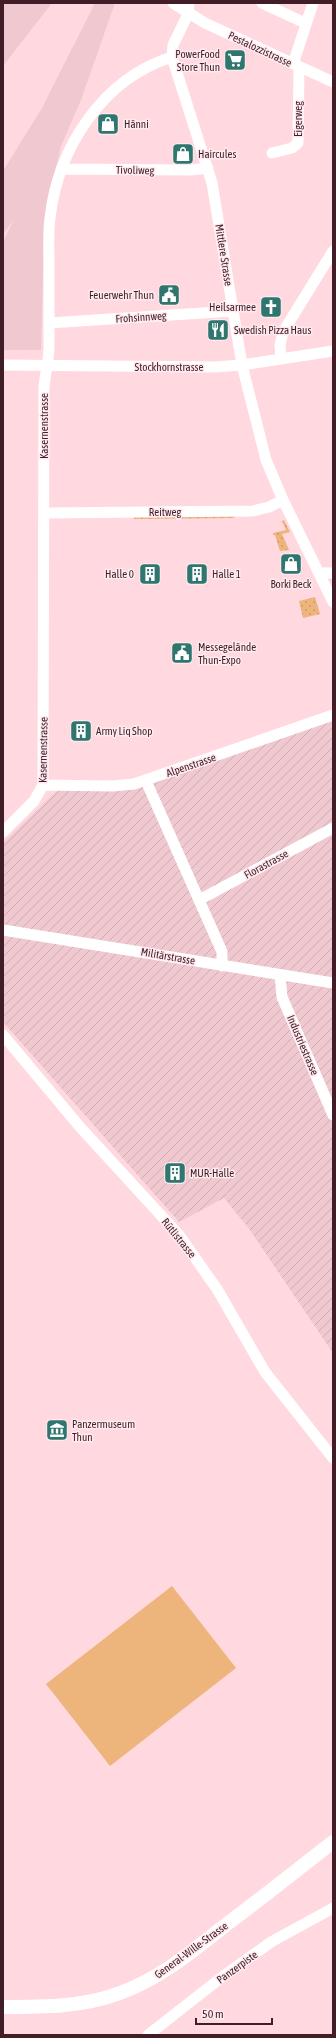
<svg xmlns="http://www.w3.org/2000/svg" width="336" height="2038" font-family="'Asap Condensed',sans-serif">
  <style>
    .built { fill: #f0c8d0 }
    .industrial { fill: url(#industrial-furrows) }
    .grass { fill: url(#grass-dots) }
    .pitch { fill: #edb47b }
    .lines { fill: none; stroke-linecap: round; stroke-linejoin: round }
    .minor { stroke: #fff; stroke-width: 11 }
    .major { stroke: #fff; stroke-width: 14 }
    .labels { text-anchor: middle; stroke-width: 3; stroke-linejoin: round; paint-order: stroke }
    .street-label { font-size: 11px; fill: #411e27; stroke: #ffebef }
    .poi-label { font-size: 11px; fill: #411e27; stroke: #ffebef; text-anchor: start }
  </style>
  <defs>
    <pattern id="industrial-furrows" width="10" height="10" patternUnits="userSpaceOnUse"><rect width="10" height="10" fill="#f0c8d0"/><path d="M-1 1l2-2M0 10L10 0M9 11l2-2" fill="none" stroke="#cfabb3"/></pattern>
    <pattern id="grass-dots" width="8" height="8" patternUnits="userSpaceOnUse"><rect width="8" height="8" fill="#edb47b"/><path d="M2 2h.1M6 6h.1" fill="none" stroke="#cc9a6a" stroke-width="1.8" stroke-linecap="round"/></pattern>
  </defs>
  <rect width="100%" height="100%" fill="#ffd8e0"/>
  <path class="built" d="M3,3H52L3,66Z
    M95,3H115L81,100L61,146L51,191L44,237L41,350H3V242L14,219L3,234V171L42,108Z"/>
  <path class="industrial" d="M333,715V1353L250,1230L224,1198L179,1222L3,1022V843L63,785L113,786Z"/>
  <path class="grass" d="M236,516L233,518L134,519V517Z
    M284,520L290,532L282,534L289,550L280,551L275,535H273V533L286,530L282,521Z
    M315,597L320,614L303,618L299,601Z"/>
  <path class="pitch" d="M172,1586L236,1668L110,1766L46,1684Z"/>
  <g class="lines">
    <path class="minor" d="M173,3L205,23L333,82
      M189,3L188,14L173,45L172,57L212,183L242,365L266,460L283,500L333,602
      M262,3L305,23
      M293,64L313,3
      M272,153L292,148L298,143L299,67
      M61,169L191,170L208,168
      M49,323L233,311
      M281,359L280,345L283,332L333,251
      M3,365L215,367L242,365L333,351
      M45,513L253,511L269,507L283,500
      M320,573H333
      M146,781L219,945L222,952V966
      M43,785L113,786L134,784L333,715
      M3,832L34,801L43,785L44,388C45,374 49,360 49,346C49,319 49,291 49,264C49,249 48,233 50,218C58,148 102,79 172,57
      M199,900L333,828
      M3,930L333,983
      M280,975L282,997L333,1115
      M3,1035L80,1127L179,1235L217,1289L265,1372L333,1458
      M148,2035L222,1977L271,1942L333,1908"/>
    <path class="major" d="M3,2007C43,2007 83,2007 120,1993C161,1978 194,1950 227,1924C263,1897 298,1869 333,1842"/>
  </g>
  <defs>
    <g id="supermarket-square" transform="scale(1.15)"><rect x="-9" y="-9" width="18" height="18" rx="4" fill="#2f766e" stroke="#ffebef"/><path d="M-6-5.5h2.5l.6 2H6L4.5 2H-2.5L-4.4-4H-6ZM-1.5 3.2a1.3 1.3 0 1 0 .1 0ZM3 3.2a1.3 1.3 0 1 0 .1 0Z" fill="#fff"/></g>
    <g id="shop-square" transform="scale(1.15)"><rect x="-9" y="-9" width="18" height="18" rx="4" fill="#2f766e" stroke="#ffebef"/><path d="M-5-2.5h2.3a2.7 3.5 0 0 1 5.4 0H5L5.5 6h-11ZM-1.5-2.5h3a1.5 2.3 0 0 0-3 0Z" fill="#fff"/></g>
    <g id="civic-square" transform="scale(1.15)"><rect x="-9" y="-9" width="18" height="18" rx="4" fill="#2f766e" stroke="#ffebef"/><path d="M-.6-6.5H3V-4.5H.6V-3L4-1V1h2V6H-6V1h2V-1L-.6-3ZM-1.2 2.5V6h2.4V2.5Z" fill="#fff"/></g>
    <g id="church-square" transform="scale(1.15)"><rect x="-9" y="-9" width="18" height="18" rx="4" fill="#2f766e" stroke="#ffebef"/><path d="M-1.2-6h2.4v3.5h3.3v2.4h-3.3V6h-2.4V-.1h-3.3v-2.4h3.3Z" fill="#fff"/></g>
    <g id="restaurant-square" transform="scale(1.15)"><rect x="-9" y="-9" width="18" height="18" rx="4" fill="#2f766e" stroke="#ffebef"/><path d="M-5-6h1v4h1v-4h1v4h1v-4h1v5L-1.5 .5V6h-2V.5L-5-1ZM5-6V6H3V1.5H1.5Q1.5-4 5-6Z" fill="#fff"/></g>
    <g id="building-square" transform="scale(1.15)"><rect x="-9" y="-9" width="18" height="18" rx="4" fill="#2f766e" stroke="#ffebef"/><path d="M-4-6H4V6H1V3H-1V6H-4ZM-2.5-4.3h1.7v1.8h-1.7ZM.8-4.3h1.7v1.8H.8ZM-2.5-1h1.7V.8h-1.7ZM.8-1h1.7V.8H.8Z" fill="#fff"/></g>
    <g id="museum-square" transform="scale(1.15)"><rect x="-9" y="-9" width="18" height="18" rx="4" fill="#2f766e" stroke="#ffebef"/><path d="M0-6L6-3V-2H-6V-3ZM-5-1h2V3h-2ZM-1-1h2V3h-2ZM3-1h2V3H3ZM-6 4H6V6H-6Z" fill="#fff"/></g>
  </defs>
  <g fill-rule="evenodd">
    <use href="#supermarket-square" x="235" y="60"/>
    <use href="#shop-square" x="108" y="124"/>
    <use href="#shop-square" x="183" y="154"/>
    <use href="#civic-square" x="169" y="295"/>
    <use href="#church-square" x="271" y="307"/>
    <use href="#restaurant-square" x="218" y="330"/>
    <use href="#shop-square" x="291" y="564"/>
    <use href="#building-square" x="150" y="574"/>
    <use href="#building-square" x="197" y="574"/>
    <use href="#civic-square" x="182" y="653"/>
    <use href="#building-square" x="81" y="731"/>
    <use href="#building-square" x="175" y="1173"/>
    <use href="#museum-square" x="57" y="1430"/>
  </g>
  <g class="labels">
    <g class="street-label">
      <text transform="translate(260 49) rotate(25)" y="4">Pestalozzistrasse</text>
      <text transform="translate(298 119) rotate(-90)" y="4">Eigerweg</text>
      <text transform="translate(135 170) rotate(1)" y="4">Tivoliweg</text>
      <text transform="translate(224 255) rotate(81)" y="4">Mittlere Strasse</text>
      <text transform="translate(141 317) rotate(-4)" y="4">Frohsinnweg</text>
      <text x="169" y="371">Stockhornstrasse</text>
      <text transform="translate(44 426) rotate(-90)" y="4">Kasernenstrasse</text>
      <text x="165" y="516">Reitweg</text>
      <text transform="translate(43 750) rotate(-89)" y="4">Kasernenstrasse</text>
      <text transform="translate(191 765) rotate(-19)" y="4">Alpenstrasse</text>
      <text transform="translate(266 864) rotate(-29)" y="4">Florastrasse</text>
      <text transform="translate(168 956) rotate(10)" y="4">Militärstrasse</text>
      <text transform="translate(303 1045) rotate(67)" y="4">Industriestrasse</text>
      <text transform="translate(179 1238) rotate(51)" y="4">Rütlistrasse</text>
      <text transform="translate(191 1950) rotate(-36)" y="4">General-Wille-Strasse</text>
      <text transform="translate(237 1967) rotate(-36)" y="4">Panzerpiste</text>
    </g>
    <g class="poi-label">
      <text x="220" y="58" text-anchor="end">PowerFood<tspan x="220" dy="13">Store Thun</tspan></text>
      <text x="124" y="128">Hänni</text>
      <text x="198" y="158">Haircules</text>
      <text x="154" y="299" text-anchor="end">Feuerwehr Thun</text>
      <text x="256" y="311" text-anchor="end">Heilsarmee</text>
      <text x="234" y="334">Swedish Pizza Haus</text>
      <text x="134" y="578" text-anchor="end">Halle 0</text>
      <text x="212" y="578">Halle 1</text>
      <text x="291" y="588" text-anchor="middle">Borki Beck</text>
      <text x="198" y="651">Messegelände<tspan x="198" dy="13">Thun-Expo</tspan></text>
      <text x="96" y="735">Army Liq Shop</text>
      <text x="190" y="1177">MUR-Halle</text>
      <text x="72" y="1428">Panzermuseum<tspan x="72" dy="13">Thun</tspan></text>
    </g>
  </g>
  <rect width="336" height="2038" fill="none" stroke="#411e27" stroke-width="8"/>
  <path d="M196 2018v6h76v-6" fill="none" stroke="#411e27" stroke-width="2"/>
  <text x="202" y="2018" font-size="12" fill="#411e27" stroke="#ffebef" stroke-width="3" paint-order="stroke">50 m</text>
</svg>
